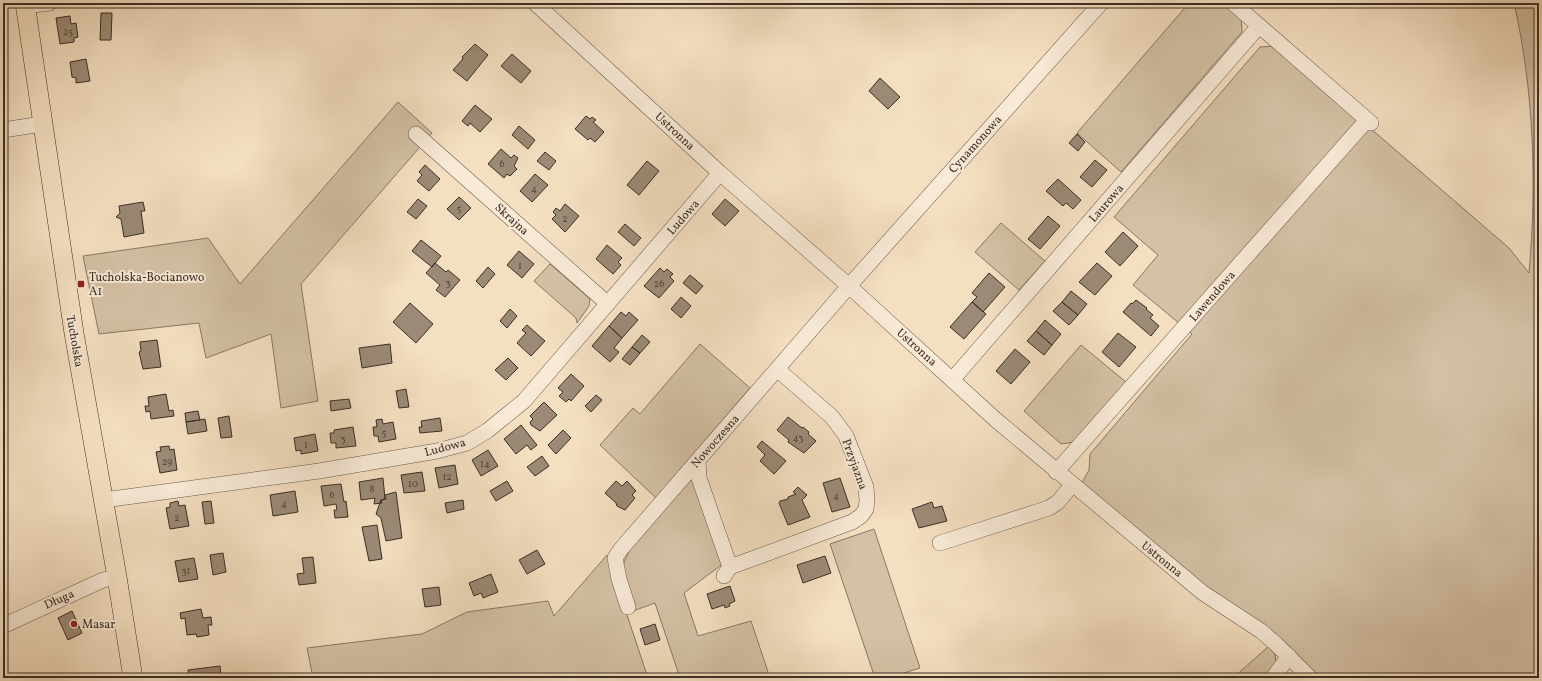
<svg xmlns="http://www.w3.org/2000/svg" width="1542" height="681" font-family="Vollkorn,serif">
  <style>
    .green { fill: #d4c1a6; stroke: #877866 }
    .building { fill: #9b8a76; stroke: #3a2e25 }
    .lines { fill: none; stroke-linecap: round; stroke-linejoin: round }
    .minor-casing { stroke: #685a4c; stroke-width: 16 }
    .major-casing { stroke: #3a2e25; stroke-width: 20 }
    .minor { stroke: #f8ead7; stroke-width: 15 }
    .major { stroke: #f4dfc1; stroke-width: 19 }
    .poi-dot { fill: #8f2418; stroke: #f8ead7; stroke-width: 1.5 }
    .labels { text-anchor: middle; stroke-width: 4; stroke-linejoin: round; paint-order: stroke }
    .number-label { font-size: 10px; fill: #524539 }
    .street-label { font-size: 12px; fill: #3a2e25; stroke: #f8ead7 }
    .poi-label { font-size: 12px; fill: #3a2e25; stroke: #f8ead7; text-anchor: start }
  </style>
  <rect width="100%" height="100%" fill="#f4dfc1"/>
  <filter id="stains"><feTurbulence type="fractalNoise" baseFrequency=".005" numOctaves="4"/><feColorMatrix values="0 0 0 0 .2 0 0 0 0 .09 0 0 0 0 .02 0 0 0 .5 -.17"/></filter>
  <radialGradient id="worn" r=".72"><stop offset=".6" stop-color="#630" stop-opacity="0"/><stop offset="1" stop-color="#630" stop-opacity=".3"/></radialGradient>
  <path class="green" d="M1189,3H1228L1241,15L1242,32L1121,172L1077,133Z
    M1514,3H1539V678H1317L1278,638L1194,577L1082,483L1089,470L1090,454L1192,334L1133,285L1158,255L1114,217L1260,47L1275,46L1509,248L1529,273C1537,184 1534,90 1514,3Z
    M398,102L432,133L301,284L318,401L281,408L271,334L206,358L199,323L99,334L83,256L208,238L240,284Z
    M1001,223L1045,261L1019,290L975,252Z
    M550,264L590,299L589,306L577,323L576,318L534,281Z
    M700,344L750,388L656,498L600,445L633,408L640,414Z
    M1081,345L1126,382L1075,442L1061,444L1024,411Z
    M692,475L724,563L684,593L698,636L751,621L770,678H680L655,603L633,611C630,600 623,586 622,575C619,549 675,494 692,475Z
    M874,529L920,668L888,678H875L830,544Z
    M607,555L648,678H313L307,648L422,634L467,612L548,601L554,616Z
    M1269,646L1275,653L1276,666L1266,678H1233Z"/>
  <path class="building" d="M101,13H112L111,40H100Z
    M70,16L71,24L76,23L78,37L74,38V42L60,44L56,18Z
    M475,44L488,55L467,81L453,70L463,59L462,57Z
    M512,54L531,71L521,83L501,66Z
    M86,59L90,81L76,83V78L72,77L70,62Z
    M880,78L900,97L888,109L869,91Z
    M475,105L492,119L480,132L470,123L468,126L462,121Z
    M586,116L590,119L592,117L596,120L593,122L604,132L595,142L590,138L588,140L575,129Z
    M519,126L535,140L528,149L512,135Z
    M1077,134L1085,142L1078,151L1069,143Z
    M501,149L511,158L514,155L518,158L514,166L517,169L510,176L507,174L504,178L488,164Z
    M545,152L556,161L549,170L537,161Z
    M1095,160L1107,170L1092,187L1080,177Z
    M647,161L659,171L639,195L627,185Z
    M425,165L440,179L429,191L417,181L422,175L419,172Z
    M535,174L548,185L532,202L520,191Z
    M1058,179L1081,200L1073,209L1066,203L1063,206L1046,191Z
    M459,197L471,208L459,220L447,209Z
    M418,199L427,206L416,219L407,212Z
    M725,199L739,211L725,226L712,214Z
    M143,202L145,211H141L144,233L124,237L121,219L116,217L120,213L119,206Z
    M565,204L579,216L565,232L552,219L556,215L553,212L556,208L560,211Z
    M1048,216L1060,226L1040,249L1028,239Z
    M625,224L641,238L634,246L618,232Z
    M1123,232L1138,246L1120,266L1105,252Z
    M421,240L441,256L432,267L412,251Z
    M607,245L622,258L618,262L621,265L613,274L596,259Z
    M519,251L534,264L522,278L507,265Z
    M435,263L446,272L448,270L460,280L445,297L436,290L440,285L426,273Z
    M1097,263L1112,276L1095,295L1079,282Z
    M488,267L495,274L483,288L476,281Z
    M660,268L664,272L667,269L673,274L670,277L674,281L659,298L644,286Z
    M989,273L1005,287L983,312L972,302L977,297L972,293Z
    M690,275L703,286L696,294L683,283Z
    M1071,291L1087,304L1078,315L1062,302Z
    M681,297L691,306L681,318L671,309Z
    M1136,300L1147,308L1146,309L1153,315L1150,318L1159,326L1151,336L1123,312L1131,303L1132,304Z
    M972,302L986,314L964,339L950,327Z
    M1062,302L1078,315L1069,325L1053,311Z
    M410,303L433,324L416,343L393,322Z
    M510,309L517,316L507,328L500,321Z
    M621,312L626,316L629,312L638,320L622,338L609,326Z
    M1045,320L1061,334L1052,345L1036,331Z
    M527,325L545,341L531,356L517,343L526,333L522,330Z
    M609,326L622,338L614,348L619,352L610,362L592,346Z
    M1036,331L1052,345L1044,355L1027,341Z
    M1118,333L1136,347L1119,367L1102,352Z
    M642,335L650,342L640,353L632,347Z
    M157,340L161,367L143,369L139,352L141,351L140,342Z
    M390,344L392,363L362,368L359,348Z
    M632,347L640,353L630,365L622,359Z
    M1015,349L1030,362L1011,384L996,371Z
    M508,358L518,368L506,380L495,370Z
    M571,374L584,386L571,401L569,399L566,402L559,396L563,392L558,388Z
    M406,389L409,407L399,408L396,391Z
    M166,394L169,411L173,410L174,416L151,419L150,411L146,412L145,406H149L148,397Z
    M596,395L602,400L591,412L585,406Z
    M349,399L351,408L331,411L330,401Z
    M544,402L557,415L540,431L531,425L530,422L533,419L530,416Z
    M198,411L200,420L186,422L185,413Z
    M229,416L232,437L221,438L218,418Z
    M788,417L802,428L803,427L809,432L808,434L816,441L804,453L788,442L789,440L777,430Z
    M440,418L442,431L420,433L419,427H422L421,421Z
    M205,419L207,431L188,434L186,422Z
    M382,419L383,424L393,422L396,439L379,442L378,436H374L373,427H377L376,420Z
    M521,425L537,445L531,450L527,445L516,454L504,439Z
    M353,427L356,446L336,448V443H331L330,433H334V430Z
    M563,430L571,438L556,454L548,445Z
    M315,434L318,451L301,454V450L296,451L294,438Z
    M762,441L786,461L774,474L760,461L765,455L757,447Z
    M169,446L170,450L174,449L177,470L160,473L156,452L161,451L160,447Z
    M488,450L498,466L481,476L472,460Z
    M542,456L549,466L535,476L527,467Z
    M455,465L458,484L439,488L435,468Z
    M422,472L425,491L404,493L401,475Z
    M383,478L385,499L381,500L382,503L374,504L375,498L361,500L359,482Z
    M840,478L850,507L832,512L823,483Z
    M507,481L513,491L496,501L490,491Z
    M616,481L622,486L627,481L636,491L632,495L635,498L625,510L617,506L616,503L605,493Z
    M341,484L344,502L346,501L348,517L335,518L334,510H337L336,504L324,506L321,486Z
    M798,487L807,495L802,500L810,517L788,525L779,503L780,501L788,499V497L796,494L793,492Z
    M295,491L298,512L273,516L270,495Z
    M396,492L402,538L386,541L381,518L376,514L381,500L386,499L385,495Z
    M463,500L464,509L447,513L445,503Z
    M178,501L179,506L185,505L189,526L170,529L166,508L170,507V503Z
    M211,501L214,523L205,524L202,502Z
    M932,502L934,508L942,506L947,521L919,528L912,509Z
    M377,525L382,559L369,561L362,527Z
    M537,550L545,564L527,574L519,560Z
    M223,553L226,572L213,575L210,555Z
    M825,556L831,573L803,583L797,565Z
    M313,557L316,583L299,585L297,574L304,573L302,558Z
    M194,558L198,579L179,582L175,561Z
    M491,574L498,592L483,598L481,593L474,596L469,583Z
    M730,586L735,601L729,604L730,606L725,608L724,605L712,609L707,594Z
    M439,587L441,605L425,607L422,589Z
    M201,609L203,618L211,617L212,625H208L209,635L197,637L196,634L187,635L185,618L181,619L180,613Z
    M72,611L82,633L68,640L58,618Z
    M655,624L660,640L645,645L640,629Z
    M220,666L221,678H189L188,670Z"/>
  <g class="lines">
    <g class="minor-casing">
      <path id="minor" d="M535,3L720,173L849,286L996,420L1203,593L1261,631L1276,644L1310,678
        M1233,3L1371,123
        M25,6L49,3
        M3,130L42,124
        M416,134L608,304
        M952,380L1259,26
        M698,460L699,478L729,564L730,567L724,576
        M1056,472L1367,120
        M104,500L319,471L437,451L467,443L487,431L524,401L720,173
        M940,543L1049,508L1058,502L1072,485
        M730,567L852,522L861,516L866,509L867,500L866,487L846,436L832,417L777,369
        M628,607L619,579L615,558L621,549L849,286L1101,3
        M3,626L103,580L117,577
        M1273,678L1289,656"/>
    </g>
    <g class="major-casing">
      <path id="major" d="M25,3L74,333L117,577L133,678"/>
    </g>
    <use href="#minor" class="minor"/>
    <use href="#major" class="major"/>
  </g>
  <g class="poi-dot">
    <rect x="77" y="280" width="8" height="8" rx="2"/>
    <circle cx="74" cy="624" r="4"/>
  </g>
  <g class="labels">
    <g class="number-label">
      <text x="68" y="35">25</text>
      <text x="502" y="167">6</text>
      <text x="534" y="192">4</text>
      <text x="459" y="212">5</text>
      <text x="565" y="222">2</text>
      <text x="520" y="269">1</text>
      <text x="448" y="286">3</text>
      <text x="659" y="287">26</text>
      <text x="384" y="436">5</text>
      <text x="798" y="441">43</text>
      <text x="343" y="442">3</text>
      <text x="306" y="448">1</text>
      <text x="167" y="465">29</text>
      <text x="485" y="467">14</text>
      <text x="447" y="480">12</text>
      <text x="413" y="487">10</text>
      <text x="372" y="492">8</text>
      <text x="332" y="498">6</text>
      <text x="836" y="499">4</text>
      <text x="284" y="507">4</text>
      <text x="177" y="521">2</text>
      <text x="186" y="574">31</text>
    </g>
    <g class="street-label">
      <text transform="translate(675 131) rotate(43)" y="4">Ustronna</text>
      <text transform="translate(975 144) rotate(-48)" y="4">Cynamonowa</text>
      <text transform="translate(1106 203) rotate(-49)" y="4">Laurowa</text>
      <text transform="translate(683 217) rotate(-49)" y="4">Ludowa</text>
      <text transform="translate(512 219) rotate(42)" y="4">Skrajna</text>
      <text transform="translate(1212 296) rotate(-49)" y="4">Lawendowa</text>
      <text transform="translate(75 341) rotate(80)" y="4">Tucholska</text>
      <text transform="translate(917 347) rotate(42)" y="4">Ustronna</text>
      <text transform="translate(715 441) rotate(-49)" y="4">Nowoczesna</text>
      <text transform="translate(445 447) rotate(-15)" y="4">Ludowa</text>
      <text transform="translate(855 464) rotate(70)" y="4">Przyjazna</text>
      <text transform="translate(1162 559) rotate(39)" y="4">Ustronna</text>
      <text transform="translate(59 599) rotate(-24)" y="4">Długa</text>
    </g>
    <g class="poi-label">
      <text x="89" y="281">Tucholska-Bocianowo<tspan x="89" dy="14">A1</tspan></text>
      <text x="82" y="628">Masar</text>
    </g>
  </g>
  <rect width="1542" height="681" fill="none" stroke="#f4dfc1" stroke-width="16"/>
  <rect x="4" y="4" width="1534" height="673" fill="none" stroke="#3a2e25" stroke-width="2"/>
  <rect x="8" y="8" width="1526" height="665" fill="none" stroke="#3a2e25"/>
  <rect width="100%" height="100%" filter="url(#stains)"/>
  <rect width="100%" height="100%" fill="url(#worn)"/>
</svg>
